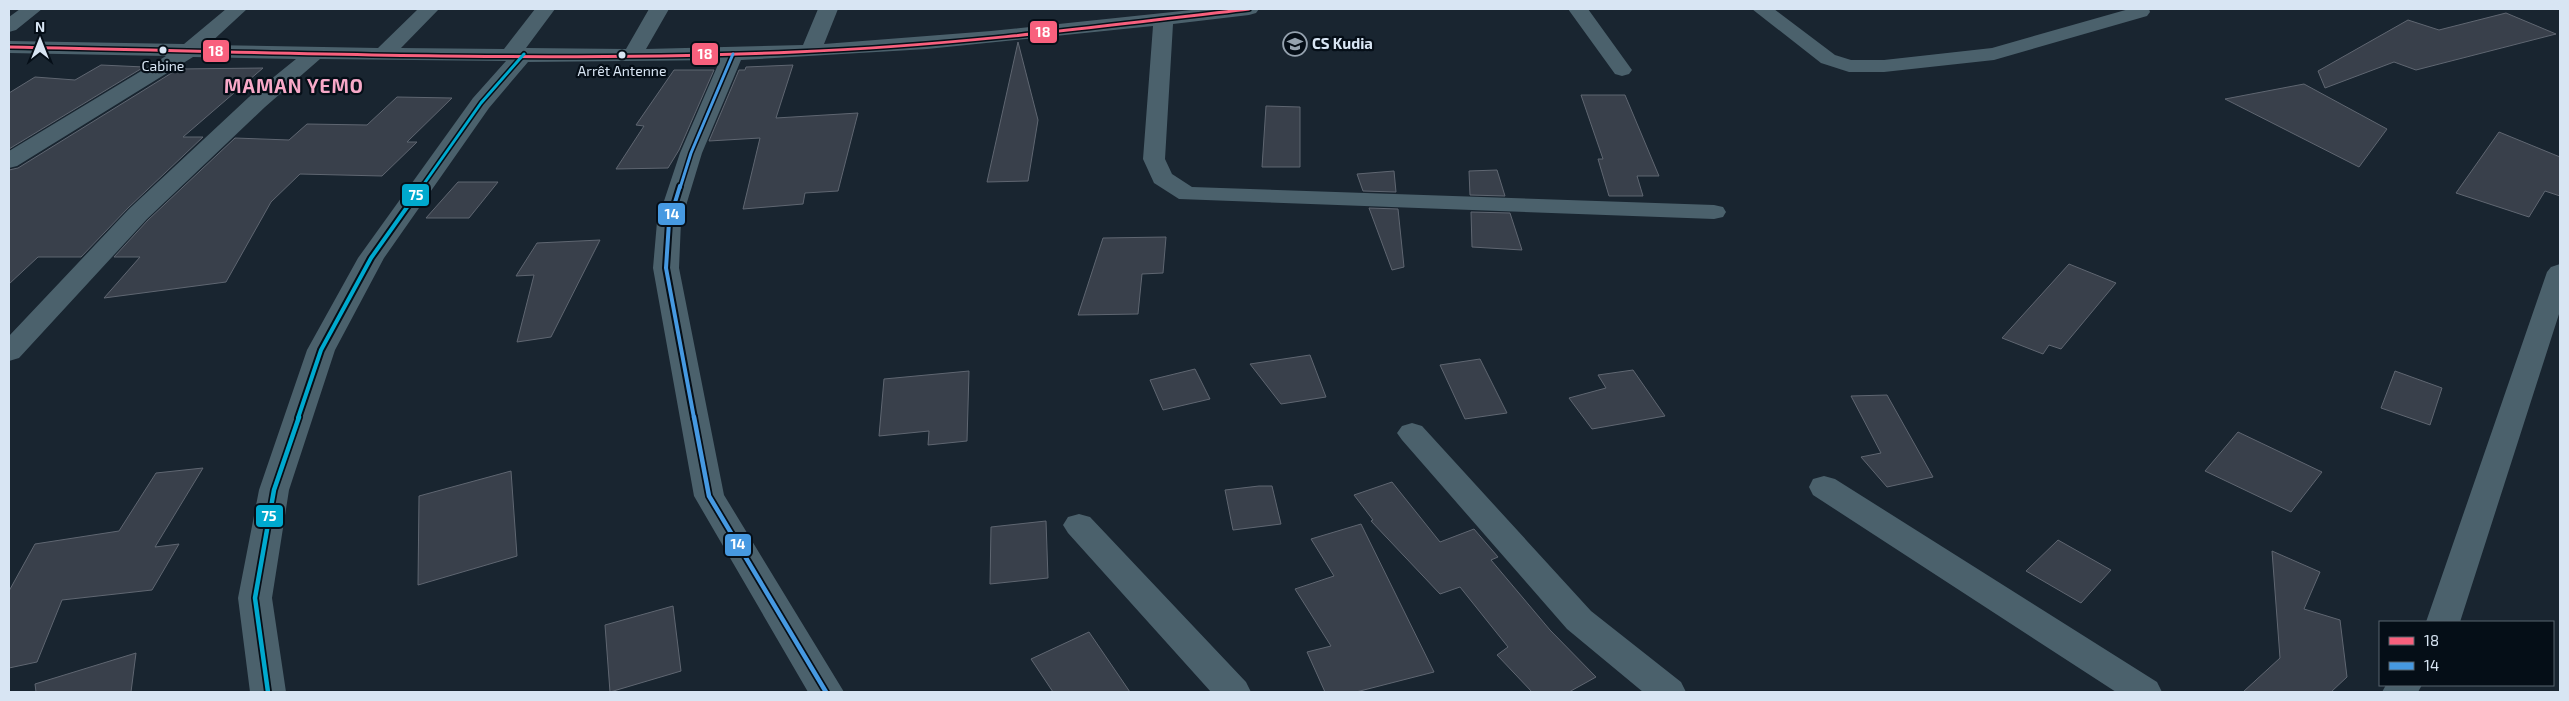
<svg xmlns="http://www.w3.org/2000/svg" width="2569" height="701" font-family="'Exo 2',sans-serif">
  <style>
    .building { fill: #39404b; stroke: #5f6671 }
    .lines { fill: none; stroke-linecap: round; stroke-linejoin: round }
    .minor { fill: #4b616c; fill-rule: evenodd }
    .bus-1-casing { stroke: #050e17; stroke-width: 6 }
    .bus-2-far2-casing { stroke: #050e17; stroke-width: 6 }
    .bus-2-far1-casing { stroke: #050e17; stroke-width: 8 }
    .bus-2-casing { stroke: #050e17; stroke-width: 8 }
    .bus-3-far2-casing { stroke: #050e17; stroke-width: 6 }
    .bus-3-far1-casing { stroke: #050e17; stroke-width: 8 }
    .bus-3-casing { stroke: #050e17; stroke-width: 8 }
    .bus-1 { stroke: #f8607d; stroke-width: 3 }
    .bus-2-far2 { stroke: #4699e1; stroke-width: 3 }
    .bus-2-far1 { stroke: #4699e1; stroke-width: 4 }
    .bus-2 { stroke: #4699e1; stroke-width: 4.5 }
    .bus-3-far2 { stroke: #00a9ce; stroke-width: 3 }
    .bus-3-far1 { stroke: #00a9ce; stroke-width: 4 }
    .bus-3 { stroke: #00a9ce; stroke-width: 4.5 }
    .bus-dot { fill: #d8e5f3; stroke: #050e17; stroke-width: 2 }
    .labels { text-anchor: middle; stroke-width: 4.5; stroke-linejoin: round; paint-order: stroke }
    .far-bus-label { font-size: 14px; fill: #d8e5f3; stroke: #050e17 }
    .far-poi-label { font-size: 15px; font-weight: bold; fill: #d8e5f3; stroke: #050e17; text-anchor: start }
    .far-district-label { font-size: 19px; font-weight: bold; letter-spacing: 1px; fill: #f8a9c8; stroke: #050e17 }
    .line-badge { stroke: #050e17; stroke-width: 2 }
    .badge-label { font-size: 14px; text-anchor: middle; font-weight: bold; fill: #fff }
  </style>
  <rect width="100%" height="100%" fill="#192530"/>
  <path class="building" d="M2506,13L2556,34L2416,70L2394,62L2325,88L2318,71L2408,20L2439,30Z
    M1018,42L1038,120L1028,181L987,182Z
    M101,65L144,67L9,149V93L35,77L75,80Z
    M793,65L776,118L858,113L838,191L805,193L803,204L743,209L760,138L709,141L739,70H745L746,67Z
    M263,68L183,137H203L128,208L81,257H38L9,284V170L18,168L178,69Z
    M674,70H714L679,150L668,168L616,169L644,126L636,125Z
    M2304,84L2387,129L2359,167L2225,99Z
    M1581,95H1625L1659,176H1637L1643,196H1609L1598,159H1603Z
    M397,97L452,98L407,142H417L382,176L300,174L271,202L226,282L104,298L140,257H114L148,220L235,138L289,140L307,124L367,125Z
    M1266,106L1300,107V167H1262Z
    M2499,132L2560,157V196L2545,191L2529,217L2456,193Z
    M1497,170L1505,196L1470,195L1469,171Z
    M1394,171L1396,192L1363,191L1357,174Z
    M458,182H498L469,218H426Z
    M1369,208L1398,209L1404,267L1392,270Z
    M1471,212L1510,213L1522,250L1472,247Z
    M1166,237L1163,273L1142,274L1138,314L1078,315L1103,238Z
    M600,240L551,337L517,342L534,275L516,276L537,243Z
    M2069,264L2116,283L2061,349L2049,345L2043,354L2002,338Z
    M1310,355L1326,397L1281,404L1250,364Z
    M1480,359L1507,413L1465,419L1440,365Z
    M1195,369L1210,399L1163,410L1150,380Z
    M1633,370L1665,416L1592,429L1569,398L1606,388L1598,375Z
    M969,371L967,441L928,445L929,431L879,436L884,379Z
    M2395,371L2442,388L2430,425L2381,408Z
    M1887,395L1933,477L1887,487L1861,457L1881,453L1851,396Z
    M2238,432L2322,472L2291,512L2205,471Z
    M203,468L155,547L179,544L152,590L62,600L37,662L9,668V591L35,544L119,531L156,473Z
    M511,471L517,556L418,585L419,496Z
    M1392,482L1440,542L1474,529L1498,557L1491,560L1550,630L1596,677L1569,692H1532L1497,655L1508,647L1460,587L1440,594L1371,521L1373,520L1354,495Z
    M1259,486H1272L1281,524L1233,530L1225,490Z
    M1046,521L1048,578L990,584L991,527Z
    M1361,524L1434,672L1356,692H1325L1307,652L1331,646L1295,589L1334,576L1311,539Z
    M2058,540L2111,570L2081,603L2026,571Z
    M2272,551L2320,572L2304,609L2340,620L2347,677L2331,692H2243L2280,658Z
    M673,606L681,671L610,692L605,625Z
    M1089,632L1130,692H1053L1031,659Z
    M136,653L131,692H36L35,684Z"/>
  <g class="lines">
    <path class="minor" d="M20,9H42L16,30L9,32V17Z
      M226,9H247L208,45L378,48L418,9H439L401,48L504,49L535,9H555L526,48L626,49L649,9H669L646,49L803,45L818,9H838L824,44L991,31L1201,9H1259L1256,13L1249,15L1173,24L1165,159L1172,174L1192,187L1714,205L1723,207L1726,212L1723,217L1714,219L1179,199L1154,183L1143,159L1153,26L927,49L741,60L702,153L681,222L679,268L724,495L844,692H808L694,496L653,268L657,222L680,153L720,60L528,62L489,108L384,258L335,350L289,490L272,598L286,692H250L238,598L259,490L307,350L358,258L473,98L506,61L320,59L265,107L147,219L19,358L9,361V336L129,209L249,97L296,59L193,57L17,166L9,168V151L166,56L9,53V41L184,44Z
      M1568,9H1588L1632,70L1629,74L1622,76L1615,74Z
      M1752,9H1774L1835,55L1851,60H1884L1992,48L2129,9H2149L2150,12L2147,16L1994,60L1884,72H1849L1821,63Z
      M2560,264V311L2460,622H2426L2547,272L2551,267Z
      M1412,423L1422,426L1591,611L1681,682L1686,692H1643L1567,629L1402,440L1397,433L1402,426Z
      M1824,476L1835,479L2157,682L2162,692H2116L1813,495L1809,487L1813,479Z
      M1079,514L1090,517L1246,682L1251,692H1211L1068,533L1063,525L1068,517Z
      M2386,685H2422L2418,692H2382Z"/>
    <g class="bus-1-casing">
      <path id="bus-1" d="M9,47C271,52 534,63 795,52C947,46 1098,27 1249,9"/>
    </g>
    <g class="bus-2-far2-casing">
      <path id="bus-2-far2" d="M680,188L691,153L733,54"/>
    </g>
    <g class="bus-2-far1-casing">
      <path id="bus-2-far1" d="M680,186L669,222L666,268L694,418"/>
    </g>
    <g class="bus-2-casing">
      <path id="bus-2" d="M694,417L709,496L826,692"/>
    </g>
    <g class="bus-3-far2-casing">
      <path id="bus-3-far2" d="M421,188L481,103L524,54"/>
    </g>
    <g class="bus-3-far1-casing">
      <path id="bus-3-far1" d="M298,418L321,350L371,258L422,186"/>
    </g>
    <g class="bus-3-casing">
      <path id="bus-3" d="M268,692L255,598L274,490L299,417"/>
    </g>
    <use href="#bus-1" class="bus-1"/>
    <use href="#bus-2-far2" class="bus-2-far2"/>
    <use href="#bus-2-far1" class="bus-2-far1"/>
    <use href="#bus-2" class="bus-2"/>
    <use href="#bus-3-far2" class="bus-3-far2"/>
    <use href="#bus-3-far1" class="bus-3-far1"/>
    <use href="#bus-3" class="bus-3"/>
  </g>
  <defs>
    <g id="school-ring" transform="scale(1.25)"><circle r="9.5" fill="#050e17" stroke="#95a2af" stroke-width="1.5"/><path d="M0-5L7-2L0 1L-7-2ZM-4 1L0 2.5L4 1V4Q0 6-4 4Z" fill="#95a2af"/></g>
  </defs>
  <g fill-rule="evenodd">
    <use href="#school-ring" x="1295" y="44"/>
  </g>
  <g class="bus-dot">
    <circle cx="163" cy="50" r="4.5"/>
    <circle cx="622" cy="55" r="4.5"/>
  </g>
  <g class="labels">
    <g class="far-bus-label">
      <text x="163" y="71">Cabine</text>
      <text x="622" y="76">Arrêt Antenne</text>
    </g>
    <g class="far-poi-label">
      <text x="1312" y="49">CS Kudia</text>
    </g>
    <g class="far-district-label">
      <text x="294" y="93">MAMAN YEMO</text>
    </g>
  </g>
  <g class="line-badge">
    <rect x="1029" y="20" width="29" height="24" rx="5" fill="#f8607d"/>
    <rect x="202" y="39" width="28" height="24" rx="5" fill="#f8607d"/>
    <rect x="691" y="42" width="28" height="24" rx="5" fill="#f8607d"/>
    <rect x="401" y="183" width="29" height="24" rx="5" fill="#00a9ce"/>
    <rect x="657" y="202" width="29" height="24" rx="5" fill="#4699e1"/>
    <rect x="255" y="504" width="29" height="24" rx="5" fill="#00a9ce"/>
    <rect x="724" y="533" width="28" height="24" rx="5" fill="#4699e1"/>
  </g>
  <g class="badge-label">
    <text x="1043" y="37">18</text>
    <text x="216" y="56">18</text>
    <text x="705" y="59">18</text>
    <text x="416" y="200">75</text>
    <text x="672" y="219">14</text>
    <text x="269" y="521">75</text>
    <text x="738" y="549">14</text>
  </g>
  <rect width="2569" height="701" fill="none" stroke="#d8e5f3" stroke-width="20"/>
  <rect x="2379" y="621" width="175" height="65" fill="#050e17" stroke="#59646f"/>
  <rect x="2389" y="637" width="25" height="8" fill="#f8607d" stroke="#59646f"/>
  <text x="2424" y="646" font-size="15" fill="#d8e5f3">18</text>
  <rect x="2389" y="662" width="25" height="8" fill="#4699e1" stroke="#59646f"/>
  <text x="2424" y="671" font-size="15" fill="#d8e5f3">14</text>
  <g transform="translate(40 40)" stroke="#050e17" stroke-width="4" paint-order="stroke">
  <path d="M0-4L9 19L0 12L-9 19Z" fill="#d8e5f3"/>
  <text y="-8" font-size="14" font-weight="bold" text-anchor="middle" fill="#d8e5f3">N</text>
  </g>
</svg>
